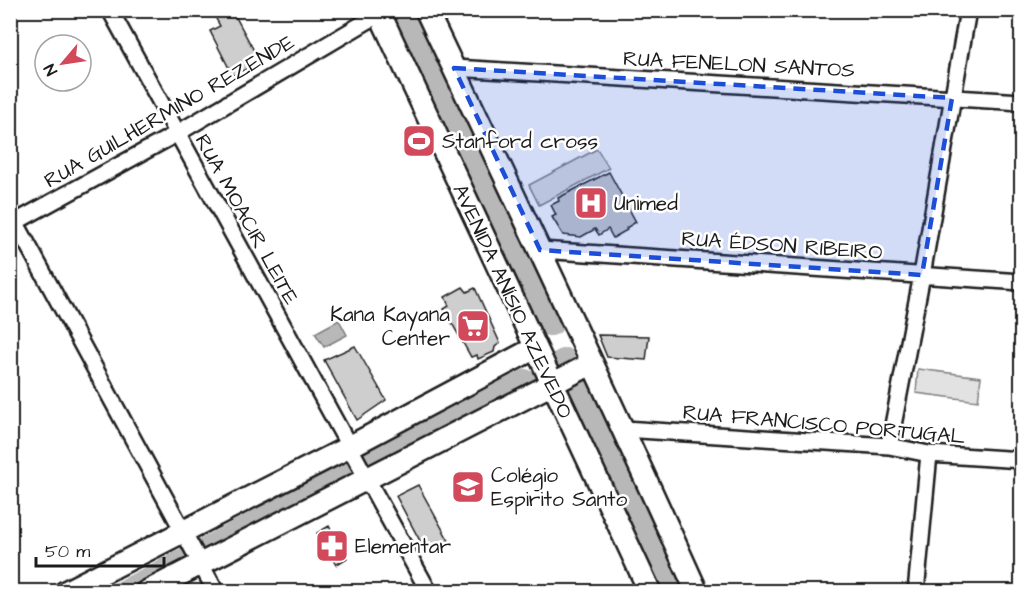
<svg xmlns="http://www.w3.org/2000/svg" width="1032" height="602" font-family="'Architects Daughter',sans-serif">
  <style>
    .green { fill: #e2e2e2; stroke: #7f7f7f; stroke-width: 1.5 }
    .water { fill: #b8b8b8; stroke: #7a7a7a; stroke-width: 1.5 }
    .lines { fill: none; stroke-linecap: round; stroke-linejoin: round }
    .canal { stroke: #b8b8b8; stroke-width: 18 }
    .river { stroke: #b8b8b8; stroke-width: 30 }
    .building { fill: #cecece; stroke: #1c1c1c; stroke-width: 1.5 }
    .street-casing { stroke: #1c1c1c; stroke-width: 20 }
    .secondary-casing { stroke: #1c1c1c; stroke-width: 26 }
    .street { stroke: #fff; stroke-width: 15 }
    .secondary { stroke: #fff; stroke-width: 21 }
    .marked { fill: #1d4ed8; fill-opacity: 0.2; stroke: #1d4ed8; stroke-width: 4.5; stroke-dasharray: 12 8; stroke-linejoin: round }
    .labels { text-anchor: middle; stroke-width: 5; stroke-linejoin: round; paint-order: stroke }
    .street-label { font-size: 21px; fill: #1c1c1c; stroke: #fff }
    .poi-label { font-size: 21px; fill: #1c1c1c; stroke: #fff; text-anchor: start }
  </style>
  <rect width="100%" height="100%" fill="#fff"/>
  <filter id="ink" filterUnits="userSpaceOnUse"><feTurbulence type="fractalNoise" baseFrequency=".0167" numOctaves="2"/><feDisplacementMap in="SourceGraphic" scale="12" xChannelSelector="R" yChannelSelector="G"/><feConvolveMatrix kernelMatrix="1 2 1 2 8 2 1 2 1" color-interpolation-filters="sRGB"/></filter>
  <g filter="url(#ink)">
    <path class="green" d="M597,149L609,168L539,205L529,185Z
      M918,369L981,377L978,401L916,393Z"/>
    <path class="water" d="M339,320L347,335L324,347L315,333Z"/>
    <g class="lines">
      <path class="canal" d="M554,363L565,357
        M117,592L526,378"/>
      <path class="river" d="M403,10L442,98L550,321
        M580,389L675,592"/>
    </g>
    <path class="building" d="M227,10H232L260,62L233,76L210,31L220,26L215,17Z
      M609,172L636,222L626,228L627,230L613,238L608,229L599,235L595,229L581,237L563,235L552,217L556,215L551,205L559,201L558,198Z
      M463,287L467,292L475,288L500,343L495,347L494,352L478,359L477,355L471,357L444,309L449,306L445,297Z
      M598,335L649,336L646,360L607,357Z
      M355,346L386,400L357,420L324,360Z
      M418,485L449,541L427,554L396,496Z
      M329,526L347,558L336,565L317,533Z"/>
    <g class="lines">
      <g class="street-casing">
        <path id="street" d="M110,10L429,592
          M454,68L1022,102
          M10,212L216,592
          M10,225L176,134L386,10
          M540,250L1022,282
          M624,429L889,446L929,454L1022,460
          M889,446L922,275L968,10
          M916,592L929,454"/>
      </g>
      <g class="secondary-casing">
        <path id="secondary" d="M378,10L650,592
          M426,10C518,203 609,397 697,592
          M65,592L349,447L535,348
          M146,592L591,364"/>
      </g>
      <use href="#street" class="street"/>
      <use href="#secondary" class="secondary"/>
    </g>
  </g>
  <path class="marked" d="M454,68L952,98L922,275L540,250Z"/>
  <defs>
    <g id="stadium-square" transform="scale(1.725)"><rect x="-9" y="-9" width="18" height="18" rx="4" fill="#d1495b" stroke="#fff"/><path d="M0-5a6.5 5 0 1 0 0 10a6.5 5 0 1 0 0-10ZM-3.5-1.8h7v3.6h-7Z" fill="#fff"/></g>
    <g id="hospital-square" transform="scale(1.725)"><rect x="-9" y="-9" width="18" height="18" rx="4" fill="#d1495b" stroke="#fff"/><path d="M-5-5h3v3.5h4V-5h3V5h-3V1.5h-4V5h-3Z" fill="#fff"/></g>
    <g id="supermarket-square" transform="scale(1.725)"><rect x="-9" y="-9" width="18" height="18" rx="4" fill="#d1495b" stroke="#fff"/><path d="M-6-5.5h2.5l.6 2H6L4.5 2H-2.5L-4.4-4H-6ZM-1.5 3.2a1.3 1.3 0 1 0 .1 0ZM3 3.2a1.3 1.3 0 1 0 .1 0Z" fill="#fff"/></g>
    <g id="school-square" transform="scale(1.725)"><rect x="-9" y="-9" width="18" height="18" rx="4" fill="#d1495b" stroke="#fff"/><path d="M0-5L7-2L0 1L-7-2ZM-4 1L0 2.5L4 1V4Q0 6-4 4Z" fill="#fff"/></g>
    <g id="pharmacy-square" transform="scale(1.725)"><rect x="-9" y="-9" width="18" height="18" rx="4" fill="#d1495b" stroke="#fff"/><path d="M-2-6h4v4h4v4h-4v4h-4v-4h-4v-4h4Z" fill="#fff"/></g>
  </defs>
  <g fill-rule="evenodd">
    <use href="#stadium-square" x="419" y="141"/>
    <use href="#hospital-square" x="591" y="203"/>
    <use href="#supermarket-square" x="473" y="326"/>
    <use href="#school-square" x="468" y="487"/>
    <use href="#pharmacy-square" x="332" y="546"/>
  </g>
  <g class="labels">
    <g class="street-label">
      <text transform="translate(739 64) rotate(3)" y="7">RUA FENELON SANTOS</text>
      <text transform="translate(169 111) rotate(-30)" y="7">RUA GUILHERMINO REZENDE</text>
      <text transform="translate(247 219) rotate(61)" y="7">RUA MOACIR LEITE</text>
      <text transform="translate(782 245) rotate(4)" y="7">RUA ÉDSON RIBEIRO</text>
      <text transform="translate(513 301) rotate(65)" y="7">AVENIDA ANÍSIO AZEVEDO</text>
      <text transform="translate(824 424) rotate(5)" y="7">RUA FRANCISCO PORTUGAL</text>
    </g>
    <g class="poi-label">
      <text x="442" y="148">Stanford cross</text>
      <text x="614" y="210">Unimed</text>
      <text x="450" y="321" text-anchor="end">Kana Kayana<tspan x="450" dy="24">Center</tspan></text>
      <text x="491" y="482">Colégio<tspan x="491" dy="24">Espirito Santo</tspan></text>
      <text x="355" y="553">Elementar</text>
    </g>
  </g>
  <rect width="1032" height="602" fill="none" stroke="#fff" stroke-width="36"/>
  <rect x="18" y="18" width="996" height="566" fill="none" stroke="#1c1c1c" stroke-width="2" filter="url(#ink)"/>
  <g transform="translate(63 63) rotate(241)"><circle r="28" fill="#ffffff" stroke="#a4a4a4" stroke-width="1.5"/>
  <path d="M0-4.5L10 22L0 15L-10 22Z" fill="#d1495b"/>
  <text y="-9" font-size="16" font-weight="bold" text-anchor="middle" fill="#1c1c1c">N</text>
  </g>
  <path d="M36 557v9h128v-9" fill="none" stroke="#1c1c1c" stroke-width="3"/>
  <text x="45" y="557" font-size="18" fill="#1c1c1c" stroke="#ffffff" stroke-width="4.5" paint-order="stroke">50 m</text>
</svg>
